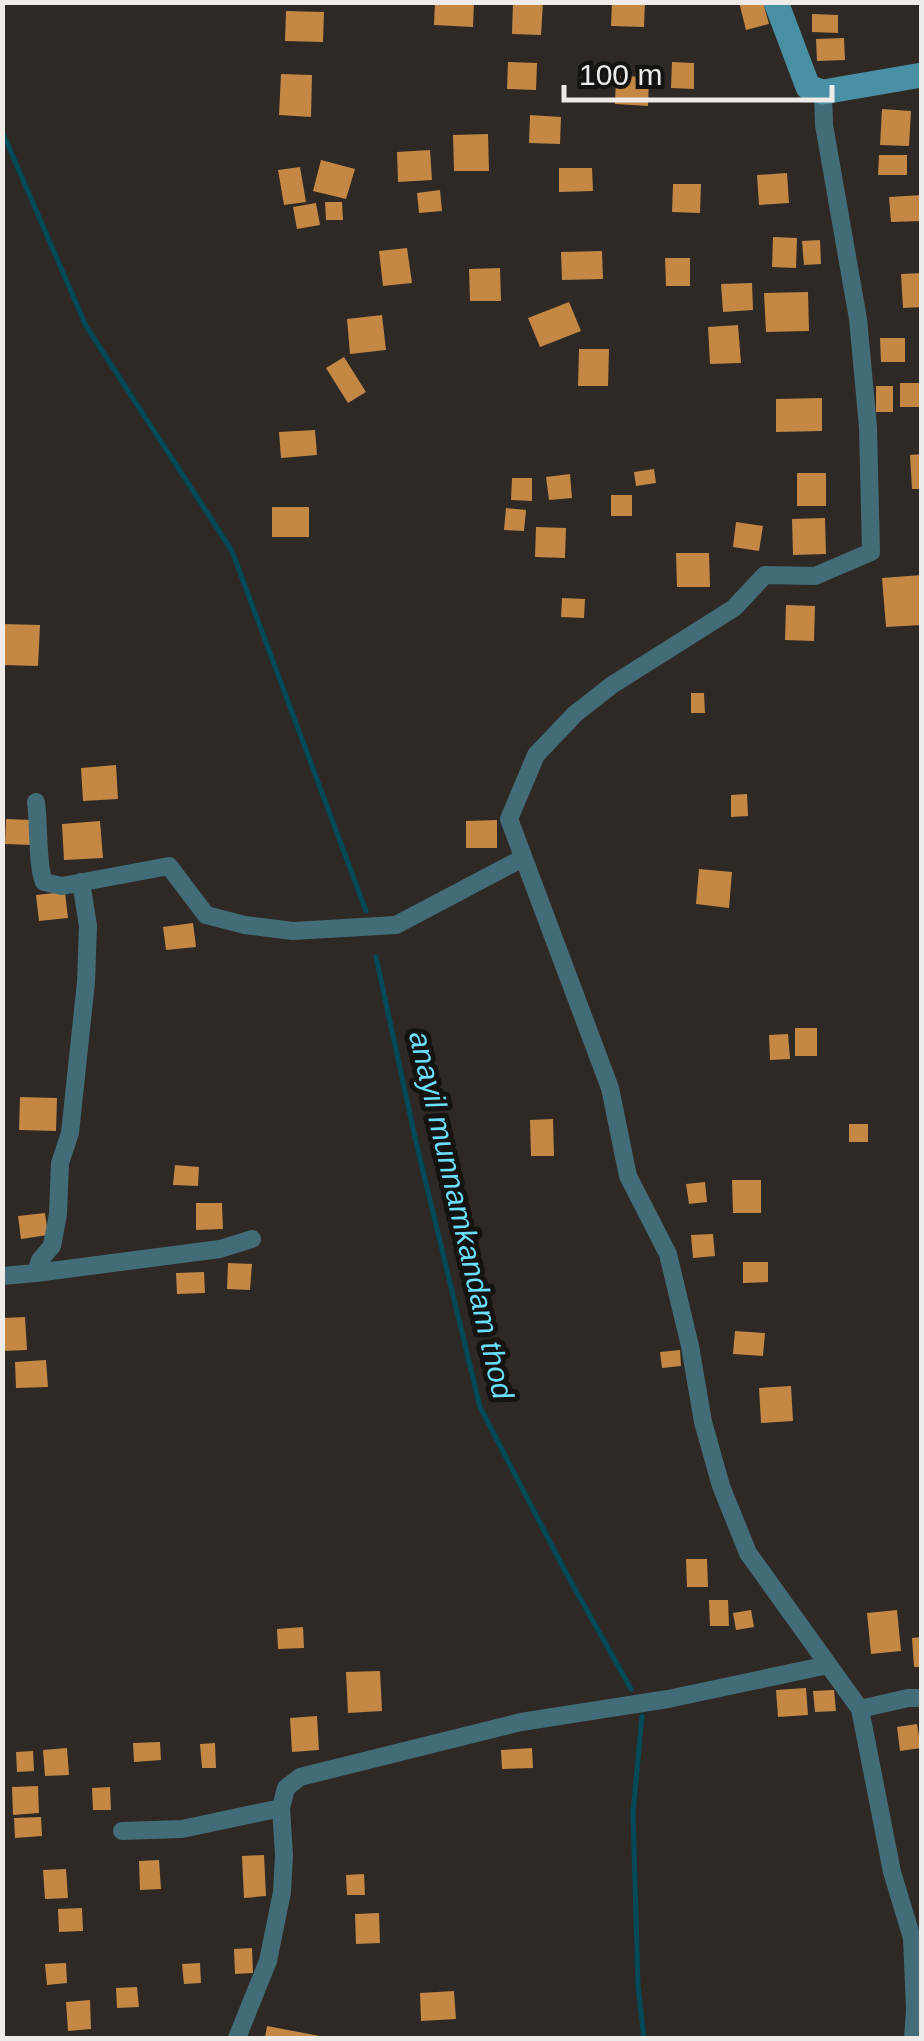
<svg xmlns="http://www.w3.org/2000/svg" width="924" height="2041" font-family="Arial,sans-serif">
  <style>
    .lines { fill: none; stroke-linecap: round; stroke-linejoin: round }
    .stream { stroke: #014a5a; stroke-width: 5 }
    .building { fill: #c48744 }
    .minor { stroke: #426c78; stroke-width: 18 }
    .secondary { stroke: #4a90a4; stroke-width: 25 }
    .labels { text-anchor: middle; stroke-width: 10; stroke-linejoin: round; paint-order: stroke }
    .water-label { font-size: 30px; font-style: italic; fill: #6adfff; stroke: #151310 }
  </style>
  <rect width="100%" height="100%" fill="#2e2925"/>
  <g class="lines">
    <path class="stream" d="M2,131L86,326L232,551L366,911
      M376,957L416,1142L480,1407L565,1571L631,1689
      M642,1716L633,1813L638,1986L644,2038"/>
  </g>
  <path class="building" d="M435,2H474L473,27L434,25Z
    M513,2H543L541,35L512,34Z
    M612,2H645L644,27L611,26Z
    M739,2H763L769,24L746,30Z
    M286,11L324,12L323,42L285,41Z
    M812,14L838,15V33L812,32Z
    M844,38L845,60L817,61L816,39Z
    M508,62L537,63L536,90L507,89Z
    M672,62L694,63V89L671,88Z
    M281,74L312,75L311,117L279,115Z
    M616,76L649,77L648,106L615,104Z
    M882,109L911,111L909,146L880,145Z
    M530,115L561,117L560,144L529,143Z
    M488,134L489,171H454L453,135Z
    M430,150L432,180L398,182L397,152Z
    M879,155H907V175H878Z
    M321,160L355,169L346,199L313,191Z
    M300,167L306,202L284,205L278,170Z
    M559,168H592L593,191L559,192Z
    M787,173L789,203L759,205L757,175Z
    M673,184H701L700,213L672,212Z
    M440,190L442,211L419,213L417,193Z
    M922,195V221L891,222L889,197Z
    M325,202H342L343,220H326Z
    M316,203L320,225L297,229L293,207Z
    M773,237L797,238L796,268L772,267Z
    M820,240L821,264L804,265L802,241Z
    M407,248L412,283L383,286L379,251Z
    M602,251L603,279L562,280L561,252Z
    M665,258H690V286H666Z
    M500,268L501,301H470L469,269Z
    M922,273V307L903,308L901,274Z
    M752,283L753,310L723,312L721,284Z
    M808,292L809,331L766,332L764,293Z
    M569,302L581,331L540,347L528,318Z
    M382,315L386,350L350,354L347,319Z
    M738,325L741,363L710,364L708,327Z
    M880,338H905V362H881Z
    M579,349H609L608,386H578Z
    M344,357L366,392L348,403L326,368Z
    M900,383H922V407H900Z
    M876,386H893V412H876Z
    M822,398V431L776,432V399Z
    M315,430L317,455L281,458L279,432Z
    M922,454V489H912L910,455Z
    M654,469L656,483L636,486L634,472Z
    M797,473H826V506H797Z
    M570,474L572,498L549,500L546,477Z
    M512,478H532V501L511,500Z
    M611,495H632V516H611Z
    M272,507H309V537H272Z
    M506,508L526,510L524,531L504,530Z
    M825,518L826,554L793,555L792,519Z
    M736,522L763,526L759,551L733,547Z
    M536,527L566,528L565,558L535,557Z
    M676,553H709L710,587H677Z
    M922,575V625L886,627L882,578Z
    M562,598L585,599L584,618L561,617Z
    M786,605L815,606L814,641L785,640Z
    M2,624L40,625L38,666L2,665Z
    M691,693H704L705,713H691Z
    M116,765L118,799L83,801L81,768Z
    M747,794L748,816L731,817V795Z
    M6,819L32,820L31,845L5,844Z
    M497,820V848H466V821Z
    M100,821L103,858L64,860L62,824Z
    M699,869L732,872L729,908L696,904Z
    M65,892L68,918L39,921L36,895Z
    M193,923L196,947L166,950L163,927Z
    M795,1028H817V1056H795Z
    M788,1034L790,1059L770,1060L769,1035Z
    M20,1097L57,1098L56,1131L19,1130Z
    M553,1119L554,1156H531L530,1120Z
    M849,1124H868V1142H849Z
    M175,1165L199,1167L198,1186L173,1185Z
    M732,1180H761V1213H733Z
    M705,1182L707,1202L689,1204L686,1184Z
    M196,1203H222L223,1229L196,1230Z
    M45,1213L48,1235L21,1239L18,1216Z
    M713,1234L715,1256L693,1258L691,1235Z
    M743,1262H768V1282L743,1283Z
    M228,1263L252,1264L250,1290L227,1289Z
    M204,1272L205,1293L177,1294L176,1273Z
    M25,1317L27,1350L2,1351V1318Z
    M735,1331L765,1333L763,1356L733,1354Z
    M680,1350L681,1366L662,1368L660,1352Z
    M46,1360L48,1387L16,1388L15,1362Z
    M791,1386L793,1421L761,1423L759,1388Z
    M686,1559H707L708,1587H687Z
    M709,1600H728L729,1626H710Z
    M751,1610L754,1627L736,1630L733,1613Z
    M897,1610L901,1651L871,1654L867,1613Z
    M303,1627L304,1648L278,1649L277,1629Z
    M922,1637V1667H914L912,1638Z
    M380,1671L382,1711L348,1713L346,1672Z
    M806,1688L808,1715L778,1717L776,1690Z
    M834,1690L836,1711L815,1712L813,1691Z
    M317,1716L319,1750L292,1752L290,1718Z
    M917,1724L921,1748L900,1751L897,1727Z
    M160,1742L161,1760L134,1762L133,1743Z
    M215,1743L216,1768H202L200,1744Z
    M67,1748L69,1775L45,1776L43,1750Z
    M532,1748L533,1768L502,1769L501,1750Z
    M33,1751L34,1771L17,1772L16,1752Z
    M38,1786L39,1813L13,1815L12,1787Z
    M110,1787L111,1810H93L92,1788Z
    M41,1817L42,1836L15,1838L14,1818Z
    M264,1855L266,1896L244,1898L242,1856Z
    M159,1860L161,1889L140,1890L139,1861Z
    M66,1869L68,1898L45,1899L43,1870Z
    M364,1874L365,1895H347L346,1875Z
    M82,1908L83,1931L59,1932L58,1909Z
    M379,1913L380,1943L356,1944L355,1914Z
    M252,1948L253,1973L235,1974L234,1949Z
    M66,1963L67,1983L47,1985L45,1964Z
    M200,1963L201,1983L184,1984L182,1964Z
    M137,1987L139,2007L117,2008L116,1988Z
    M454,1991L456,2019L421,2021L420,1993Z
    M90,2000L91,2029L68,2031L66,2002Z
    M267,2026L325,2037L324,2038H265Z"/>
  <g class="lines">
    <path class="minor" d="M823,92L824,125L858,319L868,427L871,552L815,576L765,575L734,608L612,685L575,714L536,755L509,819L610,1088L628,1176L668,1254L690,1346L703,1422L721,1486L748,1553L860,1709L892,1872L912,1938L915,2010L913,2038
      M36,802C39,823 37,867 44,882L62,886L169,866L206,915L245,925L293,931L396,925L523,858
      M36,1273L220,1249L252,1239
      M2,1276L36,1273L40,1260L52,1246L58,1214L60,1163L70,1133L86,982L88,926L81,882
      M860,1709L908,1698H922
      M122,1831L182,1829L281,1808
      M237,2038L268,1961L282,1892L284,1855L281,1808L286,1788L300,1777L521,1722L668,1699L828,1665"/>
    <path class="secondary" d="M776,2L808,87L823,92L922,75"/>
  </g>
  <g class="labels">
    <g class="water-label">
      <text transform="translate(461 1215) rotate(77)" y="10">anayil munnamkandam thod</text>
    </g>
  </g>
  <rect width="924" height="2041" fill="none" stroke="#eeebe8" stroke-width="10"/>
  <path d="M564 85v15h268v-15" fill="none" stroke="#eeebe8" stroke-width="5"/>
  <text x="579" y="85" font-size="30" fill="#eeebe8" stroke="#151310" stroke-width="8" paint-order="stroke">100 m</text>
</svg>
